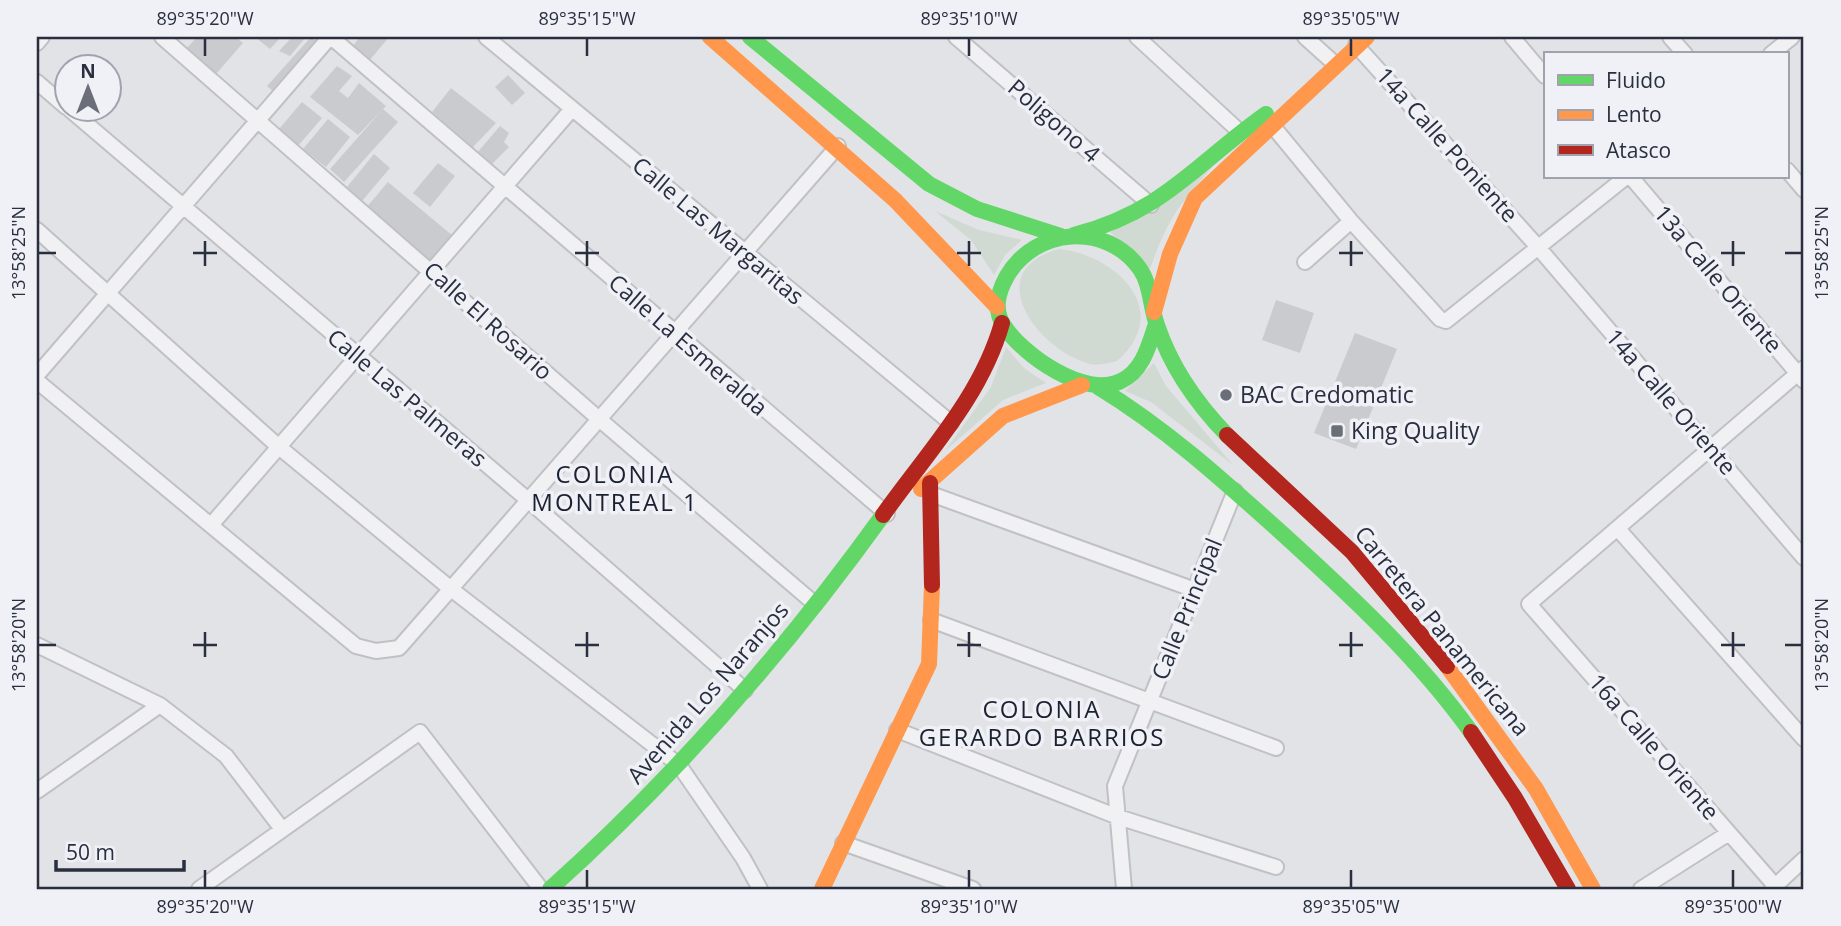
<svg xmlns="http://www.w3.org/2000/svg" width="1841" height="926" font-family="'Open Sans',sans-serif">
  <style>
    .green { fill: #d1dad2 }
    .building { fill: #cacbce }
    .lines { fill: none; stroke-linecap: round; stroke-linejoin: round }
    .street-casing { stroke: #bfc1c4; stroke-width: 18 }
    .street { stroke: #f1f1f3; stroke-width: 14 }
    .fast { stroke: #63d668; stroke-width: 16 }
    .slow { stroke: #ff974d; stroke-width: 16 }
    .jam { stroke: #b3261e; stroke-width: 16 }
    .ticks { fill: none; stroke: #292f3f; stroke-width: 2.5 }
    .poi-dot { fill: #696e79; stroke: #eff1f6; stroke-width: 2.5 }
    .labels { text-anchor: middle; stroke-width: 7; stroke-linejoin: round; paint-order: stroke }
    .street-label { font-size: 23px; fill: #292f3f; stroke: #eff1f6 }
    .poi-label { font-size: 23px; fill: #292f3f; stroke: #eff1f6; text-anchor: start }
    .neighbourhood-label { font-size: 24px; letter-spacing: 2px; fill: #1b2130; stroke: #eff1f6 }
    .neatline { fill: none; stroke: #292f3f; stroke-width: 2.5 }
    .ticks-label { font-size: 18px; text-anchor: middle; fill: #292f3f }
  </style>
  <rect width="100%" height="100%" fill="#e1e3e6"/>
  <path class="green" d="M1213,166C1179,205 1167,220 1150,269L1110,232Z
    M935,211L979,230L1022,240L1005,255L994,275L971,240Z
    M1059,249C1117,255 1174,311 1117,361C1109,363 1098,366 1090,364C1037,350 979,271 1059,249Z
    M1006,347L1024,368L1046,383L1003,400L945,451L991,387Z
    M1154,363L1166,386L1233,465L1151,402L1125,391Z"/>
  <path class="building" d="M197,37H236L243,43L216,74L186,49Z
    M255,37H281L270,49Z
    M292,37H306L290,56L279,51Z
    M311,37L319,43L275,93L267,86Z
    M360,37H389L369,61L352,47Z
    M337,66L352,76L339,91L348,98L359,83L386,106L358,135L310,97Z
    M508,75L525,93L512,105L495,87Z
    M451,88L496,123L472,148L432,112Z
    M302,102L322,118L298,146L279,129Z
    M383,109L398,122L344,182L330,169Z
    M328,119L350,137L326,167L303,149Z
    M500,126L509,133L504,142L509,147L489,167L476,154Z
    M374,154L390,168L362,201L347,187Z
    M438,163L455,176L430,207L413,193Z
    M388,182L453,236L430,263L365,209Z
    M1276,300L1314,313L1300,353L1262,340Z
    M1355,333L1397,349L1356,449L1314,433Z"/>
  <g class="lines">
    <g class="street-casing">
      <path id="street" d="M162,37L599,419L815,604
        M331,37L887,514
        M486,37L951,423
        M956,37L1151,205
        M1137,37L1240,132
        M1305,37L1335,64
        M1512,37L1545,76
        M1670,37L1685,54
        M37,43L42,37
        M1356,45L1537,246L1804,558
        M1771,54L1792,37
        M37,82L66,107
        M68,108L528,500L745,690
        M1271,124L1351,221L1440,319L1446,321L1626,177
        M1787,170L1804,190
        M1631,177L1804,381
        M37,230L279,447L451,589L679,765L743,858L760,889
        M1305,262L1351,221
        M37,375L330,37
        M37,381L356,646L376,651L399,648L838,146
        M931,494L1195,590
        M211,525L572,109
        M1618,529L1804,739
        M931,620L1276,748
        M37,645L160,705L226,756L282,829
        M897,730L1118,817L1276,867
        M37,791L160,705
        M843,843L973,889
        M199,889L420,732L541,889
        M1124,889L1115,786L1235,491
        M1641,889L1729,833
        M1772,889L1804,859
        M1778,889L1529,604L1804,368"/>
    </g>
    <use href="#street" class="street"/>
    <path class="fast" d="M750,37L929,184L977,209L1061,236
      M1074,235C1165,211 1194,165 1266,114
      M1156,324C1149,345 1143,371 1121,381C1085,399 1023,355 1004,326C993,309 998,292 1007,276C1035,228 1106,221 1140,269C1151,285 1150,306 1157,325C1171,367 1196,403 1227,435
      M1098,387C1167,429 1225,482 1285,536C1352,597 1418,658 1471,732
      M550,889C675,777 785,651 883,515"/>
    <path class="slow" d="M710,37L895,200L997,307
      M1154,312L1170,254L1195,198L1367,37
      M921,489L1003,416L1082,385
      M1447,666L1536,789L1593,889
      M822,889L929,664L932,585"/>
    <path class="jam" d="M1227,435L1352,552L1447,666
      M930,483L932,585
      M883,515C927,453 981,397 1002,323
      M1471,732L1515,798L1568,889"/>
  </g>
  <path class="ticks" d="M205,38V56M587,38V56M969,38V56M1351,38V56M205,241V266M587,241V266M969,241V266M1351,241V266M1733,241V266M38,253H56M193,253H217M575,253H599M957,253H981M1339,253H1363M1721,253H1745M1785,253H1802M205,632V657M587,632V657M969,632V657M1351,632V657M1733,632V657M38,645H56M193,645H217M575,645H599M957,645H981M1339,645H1363M1721,645H1745M1785,645H1802M205,870V888M587,870V888M969,870V888M1351,870V888M1733,870V888"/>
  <g class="poi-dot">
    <circle cx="1226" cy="395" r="7"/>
    <rect x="1330" y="424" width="14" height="14" rx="3.5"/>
  </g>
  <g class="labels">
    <g class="street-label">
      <text transform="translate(1054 121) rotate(41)" y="8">Poligono 4</text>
      <text transform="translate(1447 145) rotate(48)" y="8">14a Calle Poniente</text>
      <text transform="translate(718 231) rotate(40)" y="8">Calle Las Margaritas</text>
      <text transform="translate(1718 279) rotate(50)" y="8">13a Calle Oriente</text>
      <text transform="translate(488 321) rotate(42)" y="8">Calle El Rosario</text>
      <text transform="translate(688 345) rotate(41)" y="8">Calle La Esmeralda</text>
      <text transform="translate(407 398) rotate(40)" y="8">Calle Las Palmeras</text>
      <text transform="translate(1671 402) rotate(49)" y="8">14a Calle Oriente</text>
      <text transform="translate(1187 609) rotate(-68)" y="8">Calle Principal</text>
      <text transform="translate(1442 631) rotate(51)" y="8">Carretera Panamericana</text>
      <text transform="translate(708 693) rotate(-49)" y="8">Avenida Los Naranjos</text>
      <text transform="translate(1654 747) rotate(49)" y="8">16a Calle Oriente</text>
    </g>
    <g class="poi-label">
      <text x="1240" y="403">BAC Credomatic</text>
      <text x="1351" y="439">King Quality</text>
    </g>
    <g class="neighbourhood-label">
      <text x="615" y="483">COLONIA<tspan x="615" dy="28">MONTREAL 1</tspan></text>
      <text x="1042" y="718">COLONIA<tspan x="1042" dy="28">GERARDO BARRIOS</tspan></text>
    </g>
  </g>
  <rect width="1841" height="926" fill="none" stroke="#eff1f6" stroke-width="77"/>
  <rect x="1544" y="52" width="245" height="126" fill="#eff1f6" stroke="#a0a3ad" stroke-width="2"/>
  <rect x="1558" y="75" width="35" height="10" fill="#63d668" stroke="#a0a3ad" stroke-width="2"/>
  <text x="1606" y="88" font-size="21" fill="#292f3f">Fluido</text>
  <rect x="1558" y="110" width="35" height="10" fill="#ff974d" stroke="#a0a3ad" stroke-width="2"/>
  <text x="1606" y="122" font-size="21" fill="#292f3f">Lento</text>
  <rect x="1558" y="145" width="35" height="10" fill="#b3261e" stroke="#a0a3ad" stroke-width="2"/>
  <text x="1606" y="158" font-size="21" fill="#292f3f">Atasco</text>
  <g transform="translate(88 88)"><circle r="33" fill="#eff1f6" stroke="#a0a3ad" stroke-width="2"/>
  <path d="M0-5L12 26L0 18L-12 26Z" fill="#696e79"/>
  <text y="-10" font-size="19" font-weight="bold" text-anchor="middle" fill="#292f3f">N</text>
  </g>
  <path d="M56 860v10h128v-10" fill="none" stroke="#292f3f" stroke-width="3.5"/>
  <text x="66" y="860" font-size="21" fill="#292f3f" stroke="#eff1f6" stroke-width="5" paint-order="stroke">50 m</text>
  <rect x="38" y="38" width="1764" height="850" class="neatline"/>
  <g class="ticks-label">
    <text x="205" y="25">89°35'20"W</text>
    <text x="587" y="25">89°35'15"W</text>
    <text x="969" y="25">89°35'10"W</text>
    <text x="1351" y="25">89°35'05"W</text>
    <text transform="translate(19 253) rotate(-90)" y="6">13°58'25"N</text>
    <text transform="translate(1822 253) rotate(-90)" y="6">13°58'25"N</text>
    <text transform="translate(19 645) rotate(-90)" y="6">13°58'20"N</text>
    <text transform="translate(1822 645) rotate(-90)" y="6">13°58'20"N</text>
    <text x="205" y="913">89°35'20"W</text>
    <text x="587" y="913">89°35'15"W</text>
    <text x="969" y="913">89°35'10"W</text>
    <text x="1351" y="913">89°35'05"W</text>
    <text x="1733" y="913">89°35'00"W</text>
  </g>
</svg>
